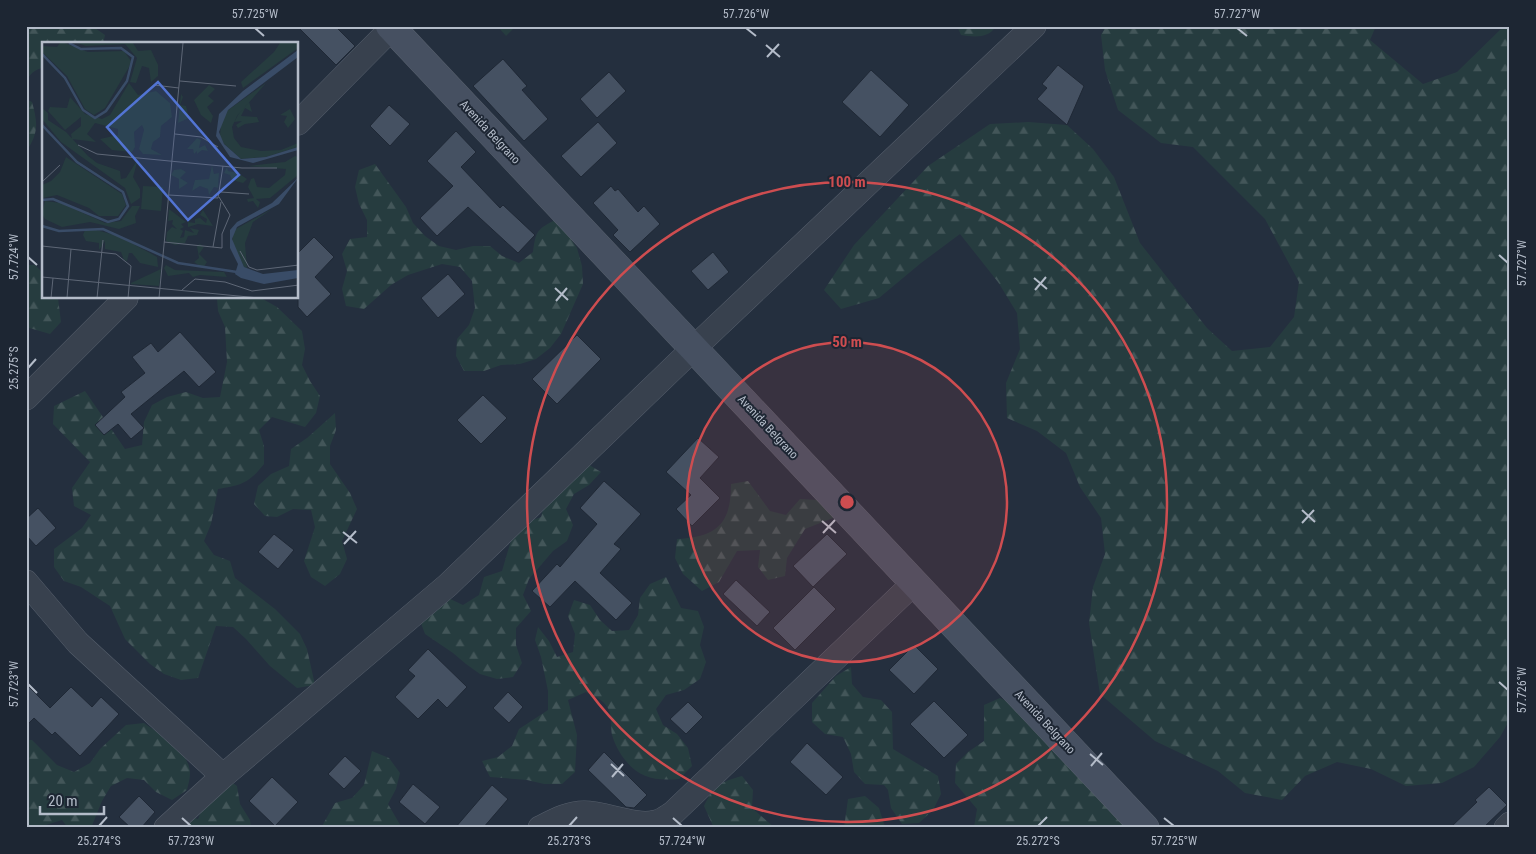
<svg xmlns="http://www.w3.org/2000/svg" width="1536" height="854" font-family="'Roboto Condensed',sans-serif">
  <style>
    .grass { fill: #263c3f }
    .forest { fill: url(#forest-firs) }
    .building { fill: #455162; stroke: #1f2835 }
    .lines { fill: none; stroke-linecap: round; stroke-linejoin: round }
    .street-casing { stroke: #565f6c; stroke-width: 25 }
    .secondary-casing { stroke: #565f6c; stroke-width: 29 }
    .street { stroke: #38414e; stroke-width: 24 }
    .secondary { stroke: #465061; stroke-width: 28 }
    .ticks { fill: none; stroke: #b4bcc9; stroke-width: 2 }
    .ring { fill: none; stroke: #ce4d50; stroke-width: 2.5 }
    .labels { text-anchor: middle; stroke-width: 4; stroke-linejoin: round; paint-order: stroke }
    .street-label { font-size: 12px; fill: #b4bcc9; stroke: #1d2633 }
    .inset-river { fill: none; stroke: #394c67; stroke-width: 2.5 }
    .inset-road { fill: none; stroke: #5e6776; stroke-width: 1 }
    .view { fill: #5274d3; fill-opacity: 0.15; stroke: #5274d3; stroke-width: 2.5 }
    .inset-edge { fill: none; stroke: #b4bcc9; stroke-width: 2.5 }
    .centre { fill: #ce4d50; stroke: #1d2633; stroke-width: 2.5 }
    .ring-label { font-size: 15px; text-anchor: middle; font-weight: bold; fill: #ce4d50; stroke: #1d2633; stroke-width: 4; stroke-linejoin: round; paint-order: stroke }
    .neatline { fill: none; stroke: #b4bcc9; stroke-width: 2 }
    .ticks-label { font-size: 12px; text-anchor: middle; fill: #b4bcc9 }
  </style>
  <defs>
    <pattern id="forest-firs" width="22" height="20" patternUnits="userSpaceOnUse" patternTransform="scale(1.25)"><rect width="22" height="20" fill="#263c3f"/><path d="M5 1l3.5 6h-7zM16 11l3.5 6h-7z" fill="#435659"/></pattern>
  </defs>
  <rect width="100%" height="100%" fill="#242f3e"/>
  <path class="grass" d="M497,26H516L506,36Z"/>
  <path class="forest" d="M26,26H92L105,35L103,44H44V68C36,68 28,75 26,83Z
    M957,26H996C989,39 973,37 961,35Z
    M1106,26H1376L1370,40L1423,84L1457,72L1504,26H1510V719L1500,737L1474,767L1442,783L1406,786L1371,769L1337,762L1305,776L1282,800L1245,793L1218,771L1155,741L1100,694L1089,623L1093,587L1105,554L1101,518L1080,487L1066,453L1037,431L1007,418L1006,383L1020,349L1017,313L998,282L960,234L921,263L879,298L841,309L824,290L854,245L928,166L990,124L1028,122L1067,125L1093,149L1114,177L1140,243L1207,328L1232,351L1270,347L1294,317L1299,282L1265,219L1193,147L1161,143L1118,110L1105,70L1101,35Z
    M26,99L32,102C37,120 39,131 29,147H26Z
    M375,164L406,207L413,223L425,236L439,246L456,250L473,246H490L502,256L519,263L533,252C536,229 538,229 557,219L577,248L582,266L583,284L561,334L550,348L536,359L520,364L501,365L484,371H464L456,356L457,339L469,325L475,308L472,281L460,267L442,264L408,275L391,285L364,309L346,306L342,289L347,271L342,254L350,239L367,237V220L359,204L355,187L359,170Z
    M26,265H35L44,274V298H58L61,322L50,334L26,327Z
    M217,298H261L277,307L302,331L305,349L302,365L310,381L320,396L316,413L305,427L272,417L259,430L264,446V464C249,483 242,485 218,489L211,524L204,541L214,555L230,561L235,578L275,609L300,634L307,649L315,685L297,688L270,666L246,639L233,627L216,626L198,678L181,680L164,674L150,664L125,639L110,606L81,587L64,581L54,567V549L82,528L91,515L74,506L72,488L90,462L53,424L54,406L85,391L125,449L142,445L144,422L152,405L167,397L186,392L203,398L220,397L227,362L225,327L218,311Z
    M335,413L336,430L330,446V464L350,493L357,509L342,541L347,559L340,574L325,586L311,577L304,561L315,527L311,510L293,509L277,517L265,516L254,504L258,486L271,474L289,466L291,449L307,438Z
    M586,463L601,472L589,485L574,494L566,509L573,525L567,541L553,551L529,579L523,595L531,611L516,628V645L522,663L513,677L497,679L480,674L466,664L453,653L425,634L419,618L446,597L463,605L479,595L484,577L502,571L512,537L524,523L541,517L546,499Z
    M748,481L770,511L786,515L800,499L818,500L838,516L805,529L787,558L785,576L768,580L758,567L760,550L737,551L719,582L702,591L683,574L675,558L677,539C717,537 731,524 731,484Z
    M666,577L681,608L698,611L704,627L700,645L706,662L700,679L684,690L666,695L656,709L663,725L677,734L688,748L692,766L679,779C653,781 638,778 622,756C618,750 614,742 612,735C610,722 614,713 603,702C599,698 591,695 586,692L568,700L577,735L575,772L562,784H544L527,780L490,777L482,761L498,757L512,746L519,729L548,710V691L541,657L535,640L538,627L549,641L557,657L573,652L575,634L568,616L574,600L590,605L600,620L612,631L629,630L638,615L640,598L650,584Z
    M851,667L852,684L863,697L881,700L892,712L893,749L938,776L941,794L933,810L919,823L902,824L891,808L888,790L884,785L865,784L854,772L851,754L843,737L825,734L812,722V703L836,676Z
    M1000,698L1017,706L1130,828H953L956,826L974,827L977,809L955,783L956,764L968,752L984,741V705Z
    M144,723C161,735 190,751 190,774C190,779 188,785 187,790L172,800L156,792L144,780L127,778L111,786L102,801L91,828H68L62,820L46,825L44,828H26V740H32L57,765L74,772L90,763L100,749L126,725Z
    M372,751L389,758L400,773L396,789L388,804L402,828H321L335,803L352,798L364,785Z
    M223,776L237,786L240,804L250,820L251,828H164L181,814L198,819L212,786Z
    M742,776L753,790L752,808L775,828H714L704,806C714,785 720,782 742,776Z
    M865,796L879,808L884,824L887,828H844L848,799Z"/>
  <path class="building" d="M297,26H335L355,46L336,65Z
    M503,59L527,86L522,90L548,119L524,141L473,86Z
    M1058,65L1084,86L1067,125L1037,99L1047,88L1042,84Z
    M871,70L909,105L880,137L842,102Z
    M609,72L626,91L597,118L580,99Z
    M389,105L410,124L390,146L370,126Z
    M598,122L617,143L581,177L561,156Z
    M456,131L476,152L461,167L500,208L503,205L535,235L518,253L468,207L437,236L420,218L453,186L427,161Z
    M611,186L615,191L618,189L638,212L644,206L660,224L630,252L613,235L618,230L593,203Z
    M314,237L334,257L315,277L331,294L307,317L298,307V253Z
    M713,252L729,272L708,290L691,271Z
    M448,274L465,294L438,318L421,298Z
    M180,332L216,372L199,387L184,371L131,414L144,428L131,439L118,424L104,435L95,425L125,397L121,392L145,373L132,357L151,343L158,352Z
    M577,335L601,359L557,404L532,379Z
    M483,395L507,418L481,444L457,420Z
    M698,438L719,457L700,478L720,498L692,526L676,509L691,495L666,472Z
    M604,481L641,514L614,544L621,549L600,573L632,603L616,620L575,581L550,607L532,591L557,564L560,567L597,524L580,508Z
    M38,508L56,528L36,546L26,535V519Z
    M274,534L294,550L278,569L258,552Z
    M827,534L847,554L813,587L793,566Z
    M736,580L770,612L757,626L723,594Z
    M814,587L836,609L795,650L773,628Z
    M914,645L938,669L914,694L889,670Z
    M428,649L467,687L447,708L438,699L418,719L395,697L415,676L408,670Z
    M26,684L50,708L71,687L92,707L101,697L119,714L80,756L55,732L52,735L34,718L26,726Z
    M508,692L523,707L509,723L493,708Z
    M934,701L968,735L944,758L910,724Z
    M688,702L703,717L686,734L670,719Z
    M807,743L843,777L826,795L790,762Z
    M604,752L647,795L634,808L626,807L588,770Z
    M345,756L361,771L344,789L328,774Z
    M272,777L298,802L275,826L249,801Z
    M413,784L440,807L425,824L399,802Z
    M492,785L508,799L483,828H455Z
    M1489,787L1507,805L1483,828H1450L1477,802L1475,800Z
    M139,796L155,812L141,828H131L119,817Z"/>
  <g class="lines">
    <g class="street-casing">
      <path id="street" d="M298,123L392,28
        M26,398L126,298
        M26,582L78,643L223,776
        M166,828L223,776L448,585L694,348L1034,26
        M540,828C554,821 568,813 584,813C606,813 636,828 656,822C662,821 668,816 673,813L914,583
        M1506,828L1510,824"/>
    </g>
    <g class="secondary-casing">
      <path id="secondary" d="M390,26L1145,828"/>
    </g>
    <use href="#street" class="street"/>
    <use href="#secondary" class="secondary"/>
  </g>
  <path class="ticks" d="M255,28L264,36M746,28L756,36M1237,28L1247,36M766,45L780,57M767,57L779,44M1499,255L1508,263M28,257L37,265M1034,278L1047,289M555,288L568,300M1035,290L1046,277M556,301L567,288M28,368L36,359M1302,510L1315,522M822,521L836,533M1302,523L1314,510M343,532L357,543M823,533L835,520M344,544L356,531M1499,682L1508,690M28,684L37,693M1090,754L1103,765M611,764L624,776M1091,766L1102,753M612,777L623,764M182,818L191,826M673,818L682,826M1164,818L1174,826M99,826L107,817M569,826L577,817M1038,826L1047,817"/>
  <circle cx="847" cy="502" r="160" fill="#ce4d50" fill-opacity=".12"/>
  <g class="ring">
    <circle cx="847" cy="502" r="160"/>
    <circle cx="847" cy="502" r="320"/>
  </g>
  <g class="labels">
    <g class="street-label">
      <text transform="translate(490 132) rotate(47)" y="4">Avenida Belgrano</text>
      <text transform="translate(768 427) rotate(47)" y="4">Avenida Belgrano</text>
      <text transform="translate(1045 722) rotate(47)" y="4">Avenida Belgrano</text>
    </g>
  </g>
  <g transform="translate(42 42)">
    <rect width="256" height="256" fill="#242f3e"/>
    <path d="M101,144L121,145L119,169L99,167Z" fill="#263c3f"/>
    <path d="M0,1H23L46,10L82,9L89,19L87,25L63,66L52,73L43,67L25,34L0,10V4L15,5L18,1ZM35,1H91L96,9L109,8L116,23V34L109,40L107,26L100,24L94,41L88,40L95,16L83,2L44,4ZM238,1H256V6L201,46L199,40L232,10ZM87,41L96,53L114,49L128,61L130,75L119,84L118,95L111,100L109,107L120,113L101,112L97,107L102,88L100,83L92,90L93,105L90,110L70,108L58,97L76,93V87L53,81L45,92L54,100L30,97L29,92L39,84V75L23,88L6,69L8,65L25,66L28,55L43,72L60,77L68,73ZM167,43L173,47L166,54L172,59L165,65L171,74L169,81L159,73L152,58ZM139,52L141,55L138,63L144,64L147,76L136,81ZM206,56L210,70L203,66L199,74L215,75L217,80L203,82L196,86L194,83L200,79L192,80ZM0,66L6,71V78L24,90L46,114L55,121L78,129L79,137L84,136L96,117L91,135L98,147V156L89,162L83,146L19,100L0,77ZM155,96L159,98L157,106L163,103L166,109L160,108L155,112V109L152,112L151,107H145ZM253,114L256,115V133L228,156L214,157L218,160L216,166L211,159L206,160L205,157L212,156L206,145L209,137L212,136L215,145L227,146L243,133L244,127L206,124L243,120ZM24,115L80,152L84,163L76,174H57L47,166L15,153L0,156V143L9,139L18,130ZM170,123L172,132L177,131L176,146L172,145L167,153L166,147L158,144L150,149L153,138L167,137ZM185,125L186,129L196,131L205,137L201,141L190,138L188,133L182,131ZM139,127L144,130L138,136L146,141L137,147V137L129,133L132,128ZM3,159L19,161L63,181L79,179L90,164H98L93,174L94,181L77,187L48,180L20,185L3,177L0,172ZM127,167L144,180L139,182L142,185L138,187L141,189L138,196L142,195L143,188L152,191L148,186L157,188L155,193L146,194L143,201L133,203L124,199L125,190L130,185L135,187L130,182L131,178L126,179ZM161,168L171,184L156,182L146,185V180L153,181V177L158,176L164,181L165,177L158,173ZM51,187L76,194L108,211L115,215L116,225L98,221L90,211H87L85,219L82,218L79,210L63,207V199L57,208V201L44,199L41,193L43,188ZM158,202L162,205L157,212L165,220L161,226L152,220L157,216L155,204ZM124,223L133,228L182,230L185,235L158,233L151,235L147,231L126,234L122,226Z" fill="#263c3f"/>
    <path d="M224,41L195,74L190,85L192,96L199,105L219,109L239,108L256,101V105L224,115L199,117L182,102L178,94L179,80L186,68ZM248,67L253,77L246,86L242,80L245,74L238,73ZM230,167L211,180L203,201L205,226L202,225L190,200L192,188Z" fill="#263c3f"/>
    <path d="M119,227L117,244L89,242V241Z" fill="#263c3f"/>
    <path d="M256,8V15L186,68L177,90L182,102L199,117L224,115L256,105V108L211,121L188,115L174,94L177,72L201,49ZM256,136L237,162L195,185L190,197L202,225L221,232L256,228V236L222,242L199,236L193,232L196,222L188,206V188L195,180L230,161Z" fill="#394c67"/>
    <path class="inset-river" d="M0,12L23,36L41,68L53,76L64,69L85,39L91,15L79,6L39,7L27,1M0,83L35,120L81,150L86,164L77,177L66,180L11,157L0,158M0,184L17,189L61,187L136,221L195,230"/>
    <path class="inset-road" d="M138,39L194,44M112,43L137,46M133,92L159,95L176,105M36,103L55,112L200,126H235M0,140L18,123M179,150L207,152M127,153L176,156L181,124M122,200L180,206V192L188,173L177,155M0,204L74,212L89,224L86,256M171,205L179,160M198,209L207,225L215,228L257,223M0,235L217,256M140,248L153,237L183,240L210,249L257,243M9,256L11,236M25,256L29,207M55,256L61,198M117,256L141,1"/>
    <path class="view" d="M116,40L197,133L146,178L65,85Z"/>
    <rect width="256" height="256" class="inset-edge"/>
  </g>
  <circle cx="847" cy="502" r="8" class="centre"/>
  <g class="ring-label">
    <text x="847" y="187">100 m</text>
    <text x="847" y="347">50 m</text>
  </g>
  <rect width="1536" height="854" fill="none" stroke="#1d2633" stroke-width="55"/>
  <path d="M40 806v8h64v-8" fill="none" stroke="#b4bcc9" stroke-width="2.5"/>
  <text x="48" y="806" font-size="15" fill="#b4bcc9" stroke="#1d2633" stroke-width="4" paint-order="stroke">20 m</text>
  <rect x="28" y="28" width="1480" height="798" class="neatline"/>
  <g class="ticks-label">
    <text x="255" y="18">57.725°W</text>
    <text x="746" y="18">57.726°W</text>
    <text x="1237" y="18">57.727°W</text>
    <text transform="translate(14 257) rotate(-90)" y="4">57.724°W</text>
    <text transform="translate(1522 263) rotate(-90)" y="4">57.727°W</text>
    <text transform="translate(14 368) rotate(-90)" y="4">25.275°S</text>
    <text transform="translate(14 684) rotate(-90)" y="4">57.723°W</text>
    <text transform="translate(1522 690) rotate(-90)" y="4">57.726°W</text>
    <text x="99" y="845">25.274°S</text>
    <text x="191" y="845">57.723°W</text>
    <text x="569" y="845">25.273°S</text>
    <text x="682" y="845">57.724°W</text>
    <text x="1038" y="845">25.272°S</text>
    <text x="1174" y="845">57.725°W</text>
  </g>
</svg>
